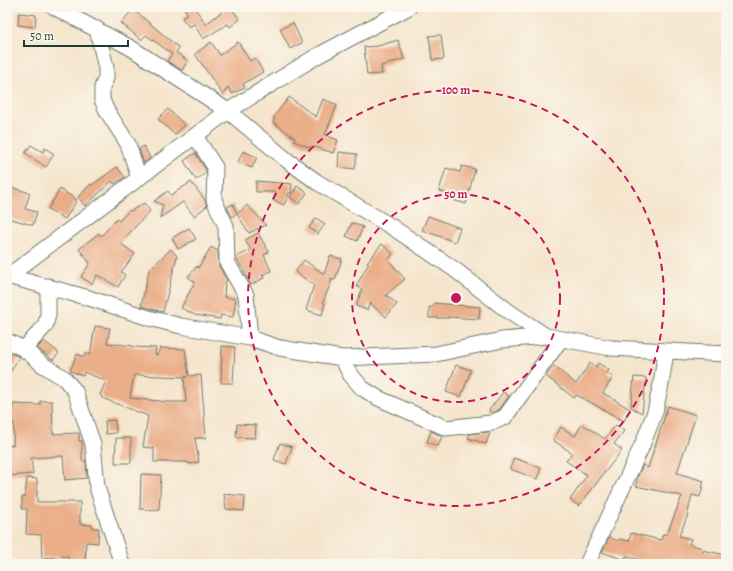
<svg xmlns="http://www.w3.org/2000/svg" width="733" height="571" font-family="Alegreya,serif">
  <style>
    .building { fill: #eaae89; fill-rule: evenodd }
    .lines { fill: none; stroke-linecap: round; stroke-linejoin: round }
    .minor-casing { stroke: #6a786a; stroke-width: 17 }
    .minor { stroke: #fff; stroke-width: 15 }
    .ring { fill: none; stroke: #c2185b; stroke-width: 2; stroke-dasharray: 7 5 }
    .centre { fill: #c2185b; stroke: #fbf7ec; stroke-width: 2 }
    .ring-label { font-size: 12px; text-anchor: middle; font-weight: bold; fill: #c2185b; stroke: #fbf7ec; stroke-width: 3.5; stroke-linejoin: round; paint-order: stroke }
  </style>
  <rect width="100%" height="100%" fill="#fbf7ec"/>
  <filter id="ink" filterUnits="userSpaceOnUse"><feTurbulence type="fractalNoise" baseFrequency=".025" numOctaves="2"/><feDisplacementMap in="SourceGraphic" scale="8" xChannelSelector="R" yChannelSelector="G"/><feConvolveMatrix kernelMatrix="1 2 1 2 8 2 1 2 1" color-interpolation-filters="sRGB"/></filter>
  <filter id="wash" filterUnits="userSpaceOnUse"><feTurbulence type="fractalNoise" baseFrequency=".012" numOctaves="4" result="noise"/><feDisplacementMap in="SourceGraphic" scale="16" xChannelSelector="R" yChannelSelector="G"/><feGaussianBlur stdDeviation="0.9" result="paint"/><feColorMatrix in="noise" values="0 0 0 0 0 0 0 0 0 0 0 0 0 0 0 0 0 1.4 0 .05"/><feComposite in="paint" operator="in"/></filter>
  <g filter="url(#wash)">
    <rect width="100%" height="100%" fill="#f5e5cd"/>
    <g id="blocks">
      <path class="building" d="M183,7H194L206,24L228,7H230L240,19L230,27L228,24L203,39L194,24L189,27L182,18L188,14Z
        M133,9L179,48L176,52L188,61L182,70L167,61L172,54L146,35L141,40L121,23Z
        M19,13L36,15L35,27L18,25Z
        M293,23L302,43L290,49L280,29Z
        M441,35L444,59L432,60L429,36Z
        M398,40L404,59L381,66L382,74L367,75L364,47L378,46Z
        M211,42L220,55L238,42L250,61L255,58L263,72L243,84L245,87L232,94L228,87L223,95L195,54Z
        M289,97L316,117L323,99L337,105L325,135L338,140L333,153L312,146L311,148L294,141L295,138L273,122L275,119L273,118Z
        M168,109L185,125L175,135L158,119Z
        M31,145L43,152L45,148L54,154L46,167L25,153Z
        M144,146L150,158L144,163L139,149Z
        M243,151L257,157L252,168L238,162Z
        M339,152L357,154L355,169L338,167Z
        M195,153L206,170V173L196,180L184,161Z
        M462,166L475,169L466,204L453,200L455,195L439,191L446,168L460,172Z
        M117,167L125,177L114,184L112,181L85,206L78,197L91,184L92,185Z
        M256,181L292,184L291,193H289L284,205L273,200L276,192H256Z
        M191,182L205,200L207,206L194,216L183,202L160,218L163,205L154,201L168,191L171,195Z
        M7,186L30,193L25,209L37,212L33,225L7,218Z
        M297,186L307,193L299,204L290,197Z
        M60,189L77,200L65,219L48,209Z
        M144,203L150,211L120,243L135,254L121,272L125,275L118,287L97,275L92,284L81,277L90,263L79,249L99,233L101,236L117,219L119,221L130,210L131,211Z
        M233,204L237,213L232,217L227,207Z
        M247,205L266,225L249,233L237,214Z
        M428,216L460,228L455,242L422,230Z
        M316,218L325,224L318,234L309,228Z
        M352,223L363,227L357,241L346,236Z
        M189,228L196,239L178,249L172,238Z
        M258,233L269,252L264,255L271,271L262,275L264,278L251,285L236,257L251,250L245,240Z
        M382,244L393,254L388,260L405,279L386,295L397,304L386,317L370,303L367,310L356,306L362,289L356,286L369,263L367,262Z
        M211,247L218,251L219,266L227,281L225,282L224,297L236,299L233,317L221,315L220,319L195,315L181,308L195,282L188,277L197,266L198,268Z
        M171,249L177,256L163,312L141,306L149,270Z
        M330,256L342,259L335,280L330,279L332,280L323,302L325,303L322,315L306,310L314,285L295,272L304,260L324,274Z
        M434,303L480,307L479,319L448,317V318H429V307H434Z
        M95,326L110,328L107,343L133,346V347L156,348L155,354L157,355L160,348L185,349L189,376L201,375L206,438H195L199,462L189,464L188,462H154V448L143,447L148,416L102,398V396L100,395L106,381L84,372L83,376L70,371L77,354L84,357L85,353L90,355ZM134,375L187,377H184L186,402H169L130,398Z
        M44,341L59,353L53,360L37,348Z
        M222,346L235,347L233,383H221Z
        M7,351L19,357L7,378Z
        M590,363L596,367L598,363L609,370L607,373L613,377L603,393L630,409L624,421L577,395L574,398L546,376L554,366L576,384Z
        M456,365L471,370L461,397L446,392Z
        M634,377L646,378L642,413L631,407Z
        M503,392L509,396L499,410L492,413L489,410Z
        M40,401H52L53,434L79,433V441H82V461H86L87,478L65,480L63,456L31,458L33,474L7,476V446L13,445L14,423H9V410H13V404L40,405Z
        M668,406L696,415L677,473L704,481L700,497L692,495L687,517L679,536L691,539L689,544L702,548V550L726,555V564H652L626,556L625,560L602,552L609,537L618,541L619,539L629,541L631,533L661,540L663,534H667L682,496L636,486L638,475L643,465L648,468Z
        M115,420L116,433L106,434L105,421Z
        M237,424L256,425L255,438L236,437Z
        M582,424L605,439L616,425L624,431L614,444L622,450L579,506L570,500L587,475L566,461L572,453L553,440L561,427L575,436Z
        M431,431L442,436L438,446L427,442Z
        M487,432L490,433L486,444L468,438L470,434Z
        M116,438H131V463H115Z
        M280,443L292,447L286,464L274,460Z
        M514,458L541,468L537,479L510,469Z
        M141,474L161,475L159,510L140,509Z
        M27,478L37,479V502H80V524L92,525L93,528H99L98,543L86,542L85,564H68V556L42,558L41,535L26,534L27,509H22V497H25Z
        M224,494L245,496L244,511L226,509Z"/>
    </g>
  </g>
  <g filter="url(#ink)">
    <use href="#blocks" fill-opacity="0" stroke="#6a786a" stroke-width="1"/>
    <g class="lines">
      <g class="minor-casing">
        <path id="minor" d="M54,7L131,48L228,111L288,161L317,182L392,227L454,269L508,311L546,336
          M97,29L106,68V78L102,87V100L107,111L128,144L139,178
          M195,136L215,167L214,200L226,226L227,262L246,295L250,338
          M7,276L89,298L149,318L181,326L250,338L280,348L342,358L436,354L502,340L546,336L611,348L726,354
          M7,277L228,111L317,56L409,7
          M7,341L24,349L43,365L64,378L75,391L93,444L97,487L122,564
          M24,349L45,326L48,315V286
          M342,358L350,374L362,388L378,398L446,428L491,423L505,417L561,339
          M587,564L641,448L655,412L661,384L666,352"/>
      </g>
      <use href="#minor" class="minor"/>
    </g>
  </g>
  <g class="ring">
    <circle cx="456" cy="298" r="104"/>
    <circle cx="456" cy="298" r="208"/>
  </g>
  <circle cx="456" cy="298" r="6" class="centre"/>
  <g class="ring-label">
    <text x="456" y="94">100 m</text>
    <text x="456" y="198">50 m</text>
  </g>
  <rect width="733" height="571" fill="none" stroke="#fbf7ec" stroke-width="24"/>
  <path d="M24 40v6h104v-6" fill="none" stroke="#1f3d34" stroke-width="2"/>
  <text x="30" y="40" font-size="12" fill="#1f3d34" stroke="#fbf7ec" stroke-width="3" paint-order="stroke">50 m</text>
</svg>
